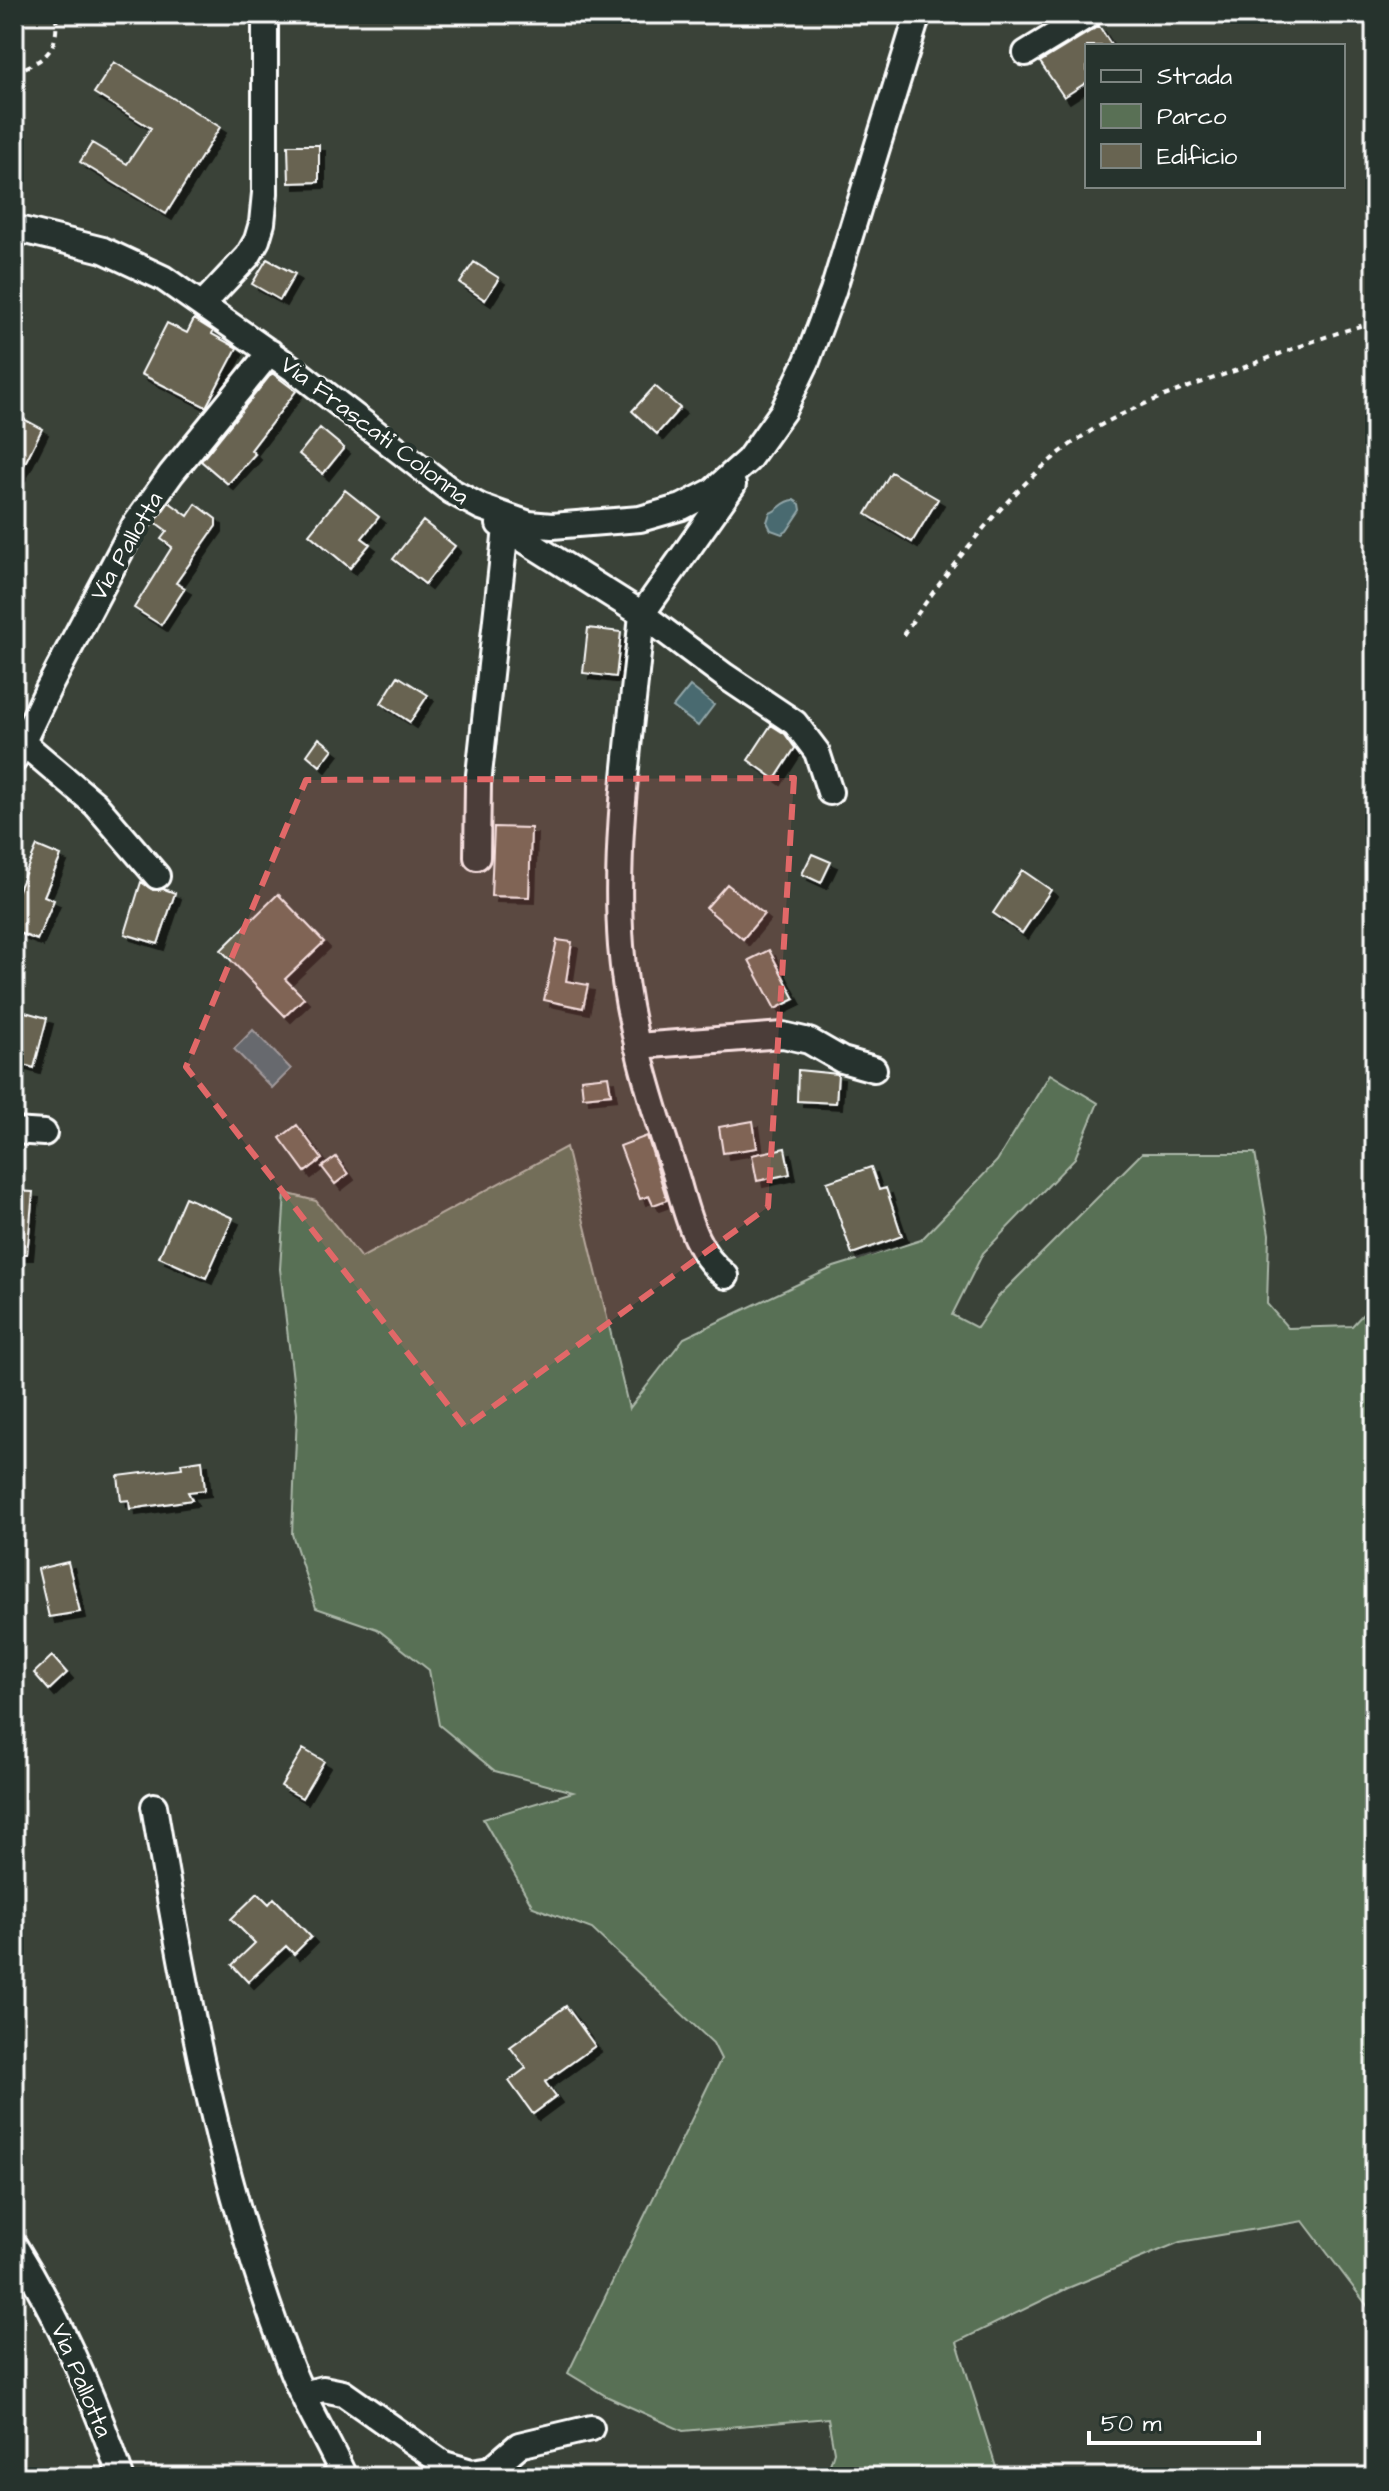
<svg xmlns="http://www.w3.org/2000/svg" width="1389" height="2491" font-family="'Architects Daughter',sans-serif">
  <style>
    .green { fill: #597055; stroke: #acb8aa; stroke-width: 2 }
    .water { fill: #496a6f; stroke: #92a6a9; stroke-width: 2 }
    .building { fill: #686451; stroke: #fff; stroke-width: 2; filter: url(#shadow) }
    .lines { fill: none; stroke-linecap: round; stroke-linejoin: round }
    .minor-casing { stroke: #fff; stroke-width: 30 }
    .path { stroke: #fff; stroke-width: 4; stroke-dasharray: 6 6; stroke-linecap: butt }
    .minor { stroke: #26332d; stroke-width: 24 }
    .marked { fill: #e26868; fill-opacity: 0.2; stroke: #e26868; stroke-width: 6; stroke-dasharray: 16 10; stroke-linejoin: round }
    .labels { text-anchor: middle; stroke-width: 8; stroke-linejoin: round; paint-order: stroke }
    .street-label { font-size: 24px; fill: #fff; stroke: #26332d }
  </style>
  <defs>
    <filter id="shadow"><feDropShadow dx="6" dy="6" stdDeviation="0" flood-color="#0009"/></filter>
  </defs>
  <rect width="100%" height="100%" fill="#3a4238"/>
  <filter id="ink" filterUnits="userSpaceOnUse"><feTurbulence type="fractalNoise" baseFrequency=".0125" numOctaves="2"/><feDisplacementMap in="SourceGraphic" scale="16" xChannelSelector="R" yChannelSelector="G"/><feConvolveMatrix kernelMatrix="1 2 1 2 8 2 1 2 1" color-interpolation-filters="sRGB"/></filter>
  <g filter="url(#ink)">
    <path class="green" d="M1050,1074L1098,1103L1075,1158L983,1253L952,1315L977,1328L998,1297L1142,1153H1255L1269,1234L1267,1304L1288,1328L1352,1326L1375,1301V2316L1303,2221L1180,2242L1068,2288L957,2342L999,2477H826L834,2452L828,2418L683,2431L606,2396L568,2373L721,2059L713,2043L592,1929L533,1907L483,1819L573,1792L495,1771L439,1725L429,1670L377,1629L316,1608L292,1534L297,1414L280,1269L285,1193L316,1201L361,1258L566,1147L629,1409L684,1338L834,1267L921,1240L997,1161Z"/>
    <path class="water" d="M794,500L800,504L801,510L787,531L782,534L771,530L767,522L770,513C779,510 784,500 794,500Z
      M690,686L714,705L698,726L673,707Z
      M253,1030L291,1069L272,1088L234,1049Z"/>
    <path class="building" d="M1099,26L1112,46H1087V82L1064,97L1040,62Z
      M114,62L220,127L166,214L80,162L92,143L127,164L151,128L94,93Z
      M288,145H319V182L289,183Z
      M267,259L295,274L280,300L252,284Z
      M474,262L499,278L485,300L460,283Z
      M194,319L213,331L212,334L237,348L206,407L141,374L167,323L187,333Z
      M272,373L296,391L251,450L255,454L228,484L201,461Z
      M655,386L680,408L657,434L632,411Z
      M20,417L42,429L14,485V429Z
      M320,428L344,448L323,474L299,454Z
      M891,472L938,499L912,542L866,514Z
      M345,490L379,517L362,538L370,544L350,568L309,534Z
      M169,502L188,516L196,504L216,519V526L176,583L185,588L161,625L134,608L172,547L161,539L167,531L155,522Z
      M423,521L455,546L425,584L393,559Z
      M588,628L621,632L616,677L583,673Z
      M398,676L428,695L410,722L381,703Z
      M771,725L785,734L795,748L775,779L748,760Z
      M319,738L333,749L320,766L307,755Z
      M494,827L531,828L529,897L491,896Z
      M37,846L61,856L44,896L54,900L37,940L14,931V899Z
      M812,854L831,862L821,883L802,874Z
      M1022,870L1051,890L1022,933L993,913Z
      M141,882L153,890L164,889L175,893L158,944L125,934Z
      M727,884L764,914L743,939L706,908Z
      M278,894L324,942L285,979L304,998L285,1016L221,950Z
      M557,940L572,942L566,981L588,985L583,1008L544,1000Z
      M769,950L795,999L775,1009L749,960Z
      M14,1009L47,1018L34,1068L14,1062Z
      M798,1070L838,1074L836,1103L797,1101Z
      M608,1076L611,1094L583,1097L581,1079Z
      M753,1121L757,1148L723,1153L719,1127Z
      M297,1125L322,1159L305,1172L280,1138Z
      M647,1136L667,1200L653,1205L649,1196L640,1199L620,1146Z
      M785,1148L790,1174L757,1181L752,1155Z
      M336,1157L348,1174L335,1184L322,1167Z
      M871,1167L879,1190L886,1188L902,1236L852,1254L827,1182Z
      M14,1191L33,1192L27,1254H14Z
      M185,1197L233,1218L206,1278L159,1257Z
      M202,1460L205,1490L188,1492L192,1500L130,1509L129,1500L121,1501L118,1476L182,1468L181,1463Z
      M68,1562L80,1612L49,1617L38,1569Z
      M52,1656L67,1673L49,1690L34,1673Z
      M303,1749L324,1761L302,1798L281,1786Z
      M258,1893L269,1904L274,1898L311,1937L294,1954L286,1946L248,1982L232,1965L255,1943L231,1919Z
      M566,2006L595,2046L545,2082L556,2097L533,2114L509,2081L526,2068L510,2047Z"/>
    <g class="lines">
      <g class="minor-casing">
        <path id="minor" d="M1026,53L1090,14
          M14,228L103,250L163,278L299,373L451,491L481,507L529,524L552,526L640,519L682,507L713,491L748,460L783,411L807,361L833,291L918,14
          M203,304L248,256L257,240L262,223L265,193V14
          M499,524L642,614L733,485
          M22,742L95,804L157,876
          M14,760L48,689L134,526L171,474L270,352
          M477,857L478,784L506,528
          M637,1046L783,1035L809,1041L842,1060L874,1069
          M14,1131L44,1133
          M726,1276C692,1251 686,1207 674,1170C650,1097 627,1023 621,946C613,836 632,724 642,614L725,676L795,723L817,752L830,792
          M154,1806C186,1996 220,2187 291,2368C305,2405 328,2440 344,2477
          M14,2245C60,2319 93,2395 121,2477
          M303,2394L323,2389L343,2393L444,2464L471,2472L491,2469L519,2445L591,2428"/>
      </g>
      <path class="path" d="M14,72C47,60 59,50 56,14
        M903,635C946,572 1006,493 1066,448C1117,409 1179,391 1237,370C1283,353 1328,334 1375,322"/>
      <use href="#minor" class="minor"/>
    </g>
  </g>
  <path class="marked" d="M794,778L768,1207L465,1427L186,1067L306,780Z"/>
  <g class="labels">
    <g class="street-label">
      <text transform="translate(375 430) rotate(37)" y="8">Via Frascati Colonna</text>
      <text transform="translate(126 546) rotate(-60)" y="8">Via Pallotta</text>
      <text transform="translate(82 2380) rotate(67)" y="8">Via Pallotta</text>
    </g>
  </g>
  <rect width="1389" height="2491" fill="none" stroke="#26332d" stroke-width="48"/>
  <rect x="24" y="24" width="1341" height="2443" fill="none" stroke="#fff" stroke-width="3" filter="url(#ink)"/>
  <rect x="1085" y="44" width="260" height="144" fill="#26332d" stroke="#7d8581" stroke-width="2"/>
  <rect x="1101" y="70" width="40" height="12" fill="#26332d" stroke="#7d8581" stroke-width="2"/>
  <text x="1157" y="84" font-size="24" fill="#ffffff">Strada</text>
  <rect x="1101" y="104" width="40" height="24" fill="#597055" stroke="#7d8581" stroke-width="2"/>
  <text x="1157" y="124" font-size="24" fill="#ffffff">Parco</text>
  <rect x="1101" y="144" width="40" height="24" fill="#686451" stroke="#7d8581" stroke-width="2"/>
  <text x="1157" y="164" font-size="24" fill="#ffffff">Edificio</text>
  <path d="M1089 2431v12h170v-12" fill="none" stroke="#ffffff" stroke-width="4"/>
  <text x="1101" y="2431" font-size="24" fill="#ffffff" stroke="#26332d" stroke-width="6" paint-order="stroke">50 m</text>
</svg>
